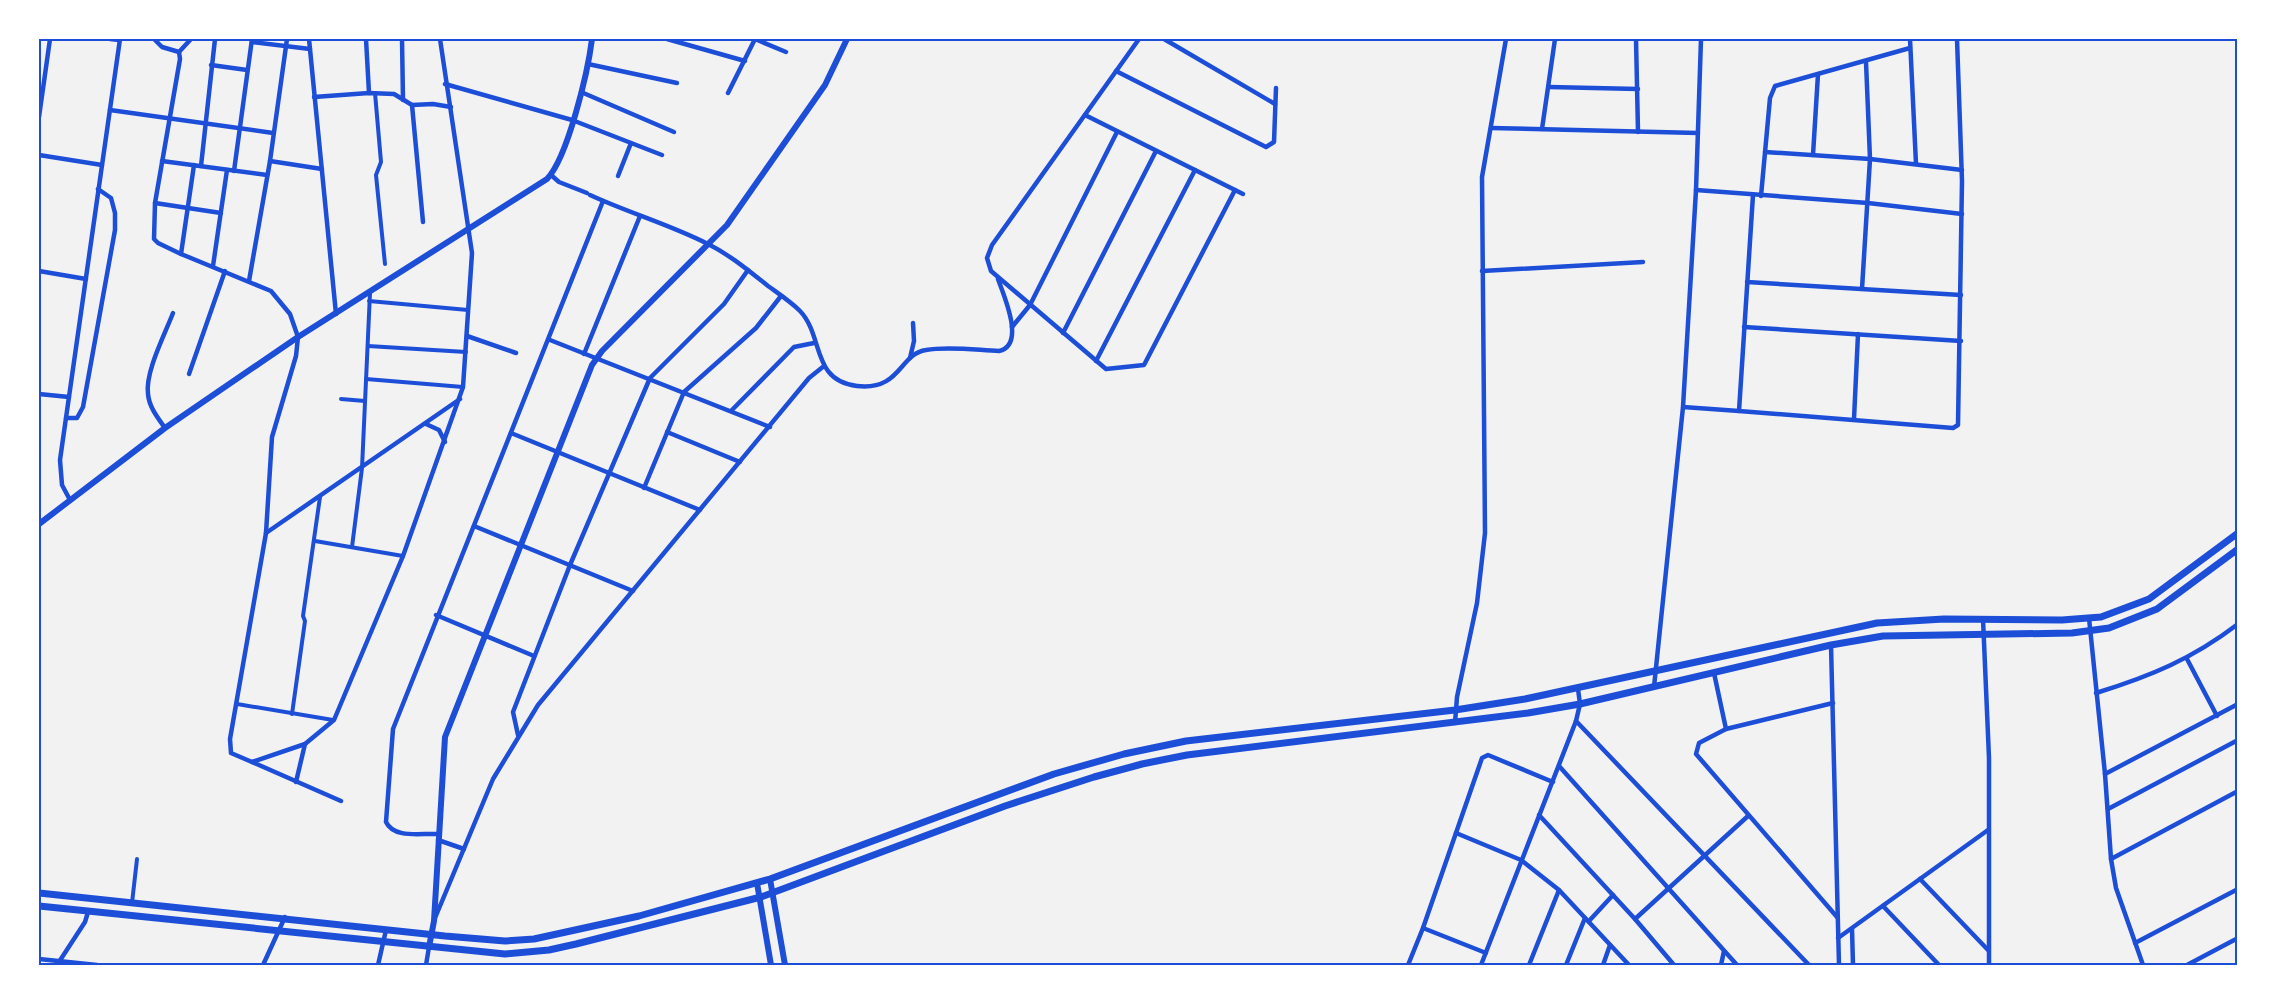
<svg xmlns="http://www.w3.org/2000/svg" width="2277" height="1004" viewBox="0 0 2277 1004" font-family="'Fira Sans Condensed',sans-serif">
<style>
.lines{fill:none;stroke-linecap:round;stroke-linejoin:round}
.pedestrian{stroke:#1d4ed8;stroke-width:4}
.minor{stroke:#1d4ed8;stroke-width:4.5}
.tertiary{stroke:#1d4ed8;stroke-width:6}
.secondary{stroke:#1d4ed8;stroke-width:7}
.neatline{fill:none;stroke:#1d4ed8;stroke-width:2}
</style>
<rect width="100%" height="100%" fill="#f2f2f2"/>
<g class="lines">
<g class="pedestrian">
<path d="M375,93l6,69 -5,13 9,89"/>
<path d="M369,301l99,9"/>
<path d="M368,346l98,6"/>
<path d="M366,379l97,8"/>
<path d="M341,399l24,2"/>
<path d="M315,541l88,15"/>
<path d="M352,547l10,-79 8,-175"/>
<path d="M237,704l96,16"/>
<path d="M292,714l13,-93 -2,-5 17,-119"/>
<path d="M132,903l5,-44"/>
</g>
<g class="minor">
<path d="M110,39l9,1"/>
<path d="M154,39l8,8 17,5 1,7 -25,144 -1,36 4,4 23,11 90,37 19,23 8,23 -2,19 -24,81 -6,96 -36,206 1,14 21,9 53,-18 29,-24 69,-164 60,-169 9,-134 -32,-214"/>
<path d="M309,39l27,275"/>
<path d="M366,39l3,54"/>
<path d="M402,39l1,61"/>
<path d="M667,39l78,22"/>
<path d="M1139,39l-147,206 -5,13 4,13 115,98 38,-4 91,-175"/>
<path d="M1164,39l111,65"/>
<path d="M1636,39l2,93"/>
<path d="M1910,39l6,125"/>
<path d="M252,42l58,7"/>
<path d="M179,52l12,-13"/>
<path d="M588,64l89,19"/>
<path d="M211,65l36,5"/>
<path d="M1116,71l150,76 8,-5 2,-54"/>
<path d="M445,84l127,36 90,35"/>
<path d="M1549,87l89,2"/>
<path d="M581,92l93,40"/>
<path d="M728,93l27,-54 31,13"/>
<path d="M314,97l55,-4 25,1 18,11 21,-1 18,3"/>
<path d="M412,105l11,117"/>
<path d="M110,110l163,23"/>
<path d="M1085,115l158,79"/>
<path d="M39,117l11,-78"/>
<path d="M1491,128l207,5"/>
<path d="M1542,129l13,-90"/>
<path d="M1765,152l105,7 92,11"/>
<path d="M39,155l63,10"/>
<path d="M1813,155l5,-81"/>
<path d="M162,161l105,14"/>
<path d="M270,161l52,8"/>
<path d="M201,166l14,-127"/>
<path d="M234,171l18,-132"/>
<path d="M551,175l8,7 28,11"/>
<path d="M618,176l13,-33"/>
<path d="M1696,190l172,13 94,11"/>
<path d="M590,195c39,18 81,30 118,49 22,11 41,27 60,42 11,8 23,16 32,25 24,25 11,70 57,75 44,5 42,-32 69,-36 22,-4 50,0 73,1 27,-6 5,-55 -1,-72"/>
<path d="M1753,195l-14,216 214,17 5,-3 4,-244 -5,-142"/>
<path d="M1761,196l9,-98 5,-12 135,-38"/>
<path d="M155,203l66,10"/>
<path d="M181,254l13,-89"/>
<path d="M213,266l14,-96"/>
<path d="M39,271l47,8"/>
<path d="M1482,271l161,-9"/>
<path d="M249,281l21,-120 17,-122"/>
<path d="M1747,282l214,13"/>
<path d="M1862,289l8,-130 -4,-97"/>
<path d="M1012,327l18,-22 87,-173"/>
<path d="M1744,327l217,14"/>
<path d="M1063,333l93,-182"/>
<path d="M467,336l49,17"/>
<path d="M550,340l220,87"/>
<path d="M584,354l56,-138"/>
<path d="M910,358l4,-17 -1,-18"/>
<path d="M1096,361l99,-191"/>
<path d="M189,374l36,-103"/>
<path d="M39,394l30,3"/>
<path d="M1683,407l56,4"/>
<path d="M731,411l63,-64 20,-4"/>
<path d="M66,418h11l6,-11 32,-177v-17l-4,-15 -13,-9"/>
<path d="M1854,419l4,-85"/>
<path d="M426,424l13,6 6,12"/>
<path d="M165,428c-7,-10 -16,-21 -17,-34 -3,-22 17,-60 25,-81"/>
<path d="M667,432l73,30"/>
<path d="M511,433l189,77"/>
<path d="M644,488l40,-96 72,-64 25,-32"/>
<path d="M70,500l-8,-15 -2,-25 60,-421"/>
<path d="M474,526l159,65"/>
<path d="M266,533l194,-134"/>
<path d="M436,615l98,41"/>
<path d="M2089,618l16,156 6,85 5,29 27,77"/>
<path d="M1983,619l6,139v207"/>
<path d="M1831,645l8,320"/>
<path d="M2187,659l30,57"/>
<path d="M1714,673l12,56"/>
<path d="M1654,687l29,-280 13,-217 5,-151"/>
<path d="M2096,693c55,-17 96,-34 142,-69"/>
<path d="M1833,703l-107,26 -27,14 -3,11 141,163"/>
<path d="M1576,721l233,244"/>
<path d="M1455,723l2,-26 20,-94 8,-70 -3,-356 24,-138"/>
<path d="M518,735l-5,-23 57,-147 80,-187 74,-74 24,-34"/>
<path d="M252,762l89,39"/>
<path d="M1559,766l178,199"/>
<path d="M2105,774l133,-70"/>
<path d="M296,782l9,-38"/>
<path d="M2108,809l130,-69"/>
<path d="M1539,815l96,104 39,46"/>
<path d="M1456,833l65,27 38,30 70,75"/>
<path d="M437,834c-16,-1 -43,5 -51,-12l7,-93 210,-528"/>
<path d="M438,840l26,9"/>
<path d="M2111,859l127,-68"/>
<path d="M1920,879l68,71"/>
<path d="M1883,906l56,59"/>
<path d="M435,918l58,-139 45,-74 271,-327 15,-12"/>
<path d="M1635,919l113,-103"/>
<path d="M1589,921l24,-26"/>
<path d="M1423,928l63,25"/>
<path d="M1852,929l1,36"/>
<path d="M1838,938l150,-108"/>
<path d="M2135,943l103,-54"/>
<path d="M39,959l58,6"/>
<path d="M57,965l28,-43 3,-10"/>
<path d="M263,965l22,-48"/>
<path d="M378,965l8,-35"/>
<path d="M426,965l3,-18"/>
<path d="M1408,965l15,-37 59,-170 6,-3 65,27"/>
<path d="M1481,965l95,-244 4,-17 -2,-15"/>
<path d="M1529,965l30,-75"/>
<path d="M1566,965l19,-47"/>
<path d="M1603,965l7,-20"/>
<path d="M1721,965l3,-14"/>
<path d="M2187,965l51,-27"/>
</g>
<g class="tertiary">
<path d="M39,524l126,-96 133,-91 249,-158c21,-22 41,-108 45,-140"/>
<path d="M770,879l15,86"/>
<path d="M757,883l14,82"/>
<path d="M429,947l5,-26 11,-184 147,-372 10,-14 125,-126 98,-140 22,-46"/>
</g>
<g class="secondary">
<path d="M39,893l406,43 60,5 29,-2 105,-23 131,-37 284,-105 70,-20 62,-13 269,-31 70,-11 352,-76 67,-4 118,1 39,-3 48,-18 89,-66"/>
<path d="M39,906l466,48 44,-4 27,-6 185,-47 244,-91 89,-29 48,-13 45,-9 341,-42 52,-9 251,-59 52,-9 189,-3 37,-5 48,-19 81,-60"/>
</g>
</g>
<rect width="2277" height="1004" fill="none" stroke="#ffffff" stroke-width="81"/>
<rect x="40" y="40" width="2196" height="924" class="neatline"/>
</svg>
